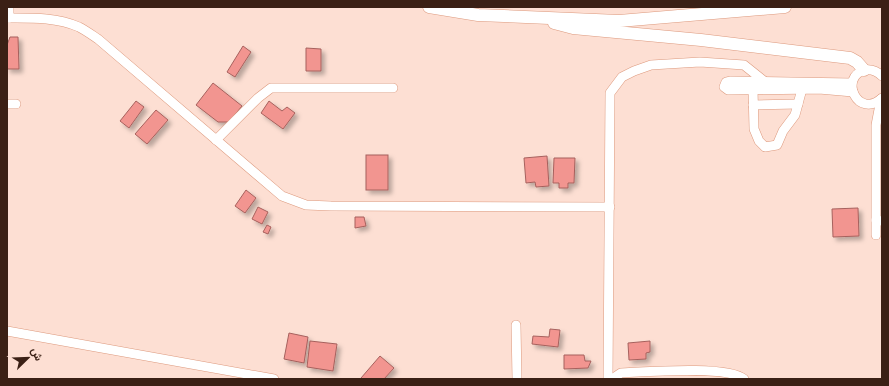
<svg xmlns="http://www.w3.org/2000/svg" width="889" height="386" viewBox="0 0 889 386" font-family="Commissioner,Vazirmatn,sans-serif">
<style>
.building{fill:#f29590;stroke:#a6615d;filter:url(#shadow)}
.lines{fill:none;stroke-linecap:round;stroke-linejoin:round}
.minor-casing{stroke:#dd997d;stroke-width:10}
.major-casing{stroke:#dd997d;stroke-width:13}
.minor{stroke:#fff;stroke-width:9}
.major{stroke:#fff;stroke-width:12}
</style>
<defs>
<filter id="shadow"><feDropShadow dx="3.5" dy="3.5" stdDeviation="2" flood-color="#0004"/></filter>
</defs>
<rect width="100%" height="100%" fill="#fddfd3"/>
<g class="building">
<path d="M10,37h8l1,32h-12v-24z"/>
<path d="M243,46l8,6 -16,25 -8,-5z"/>
<path d="M306,48l15,1v22h-15z"/>
<path d="M213,83l29,23 -13,16h-11l-22,-17z"/>
<path d="M136,101l8,6 -15,21 -9,-7z"/>
<path d="M269,101l13,10 5,-4 8,6 -12,16 -22,-16z"/>
<path d="M156,110l12,10 -21,24 -12,-10z"/>
<rect x="366" y="155" width="22" height="35"/>
<path d="M547,156l2,30 -13,1 -1,-5 -9,1 -2,-25z"/>
<path d="M554,158h21l-1,25h-6v5h-9v-5h-6z"/>
<path d="M246,190l10,8 -11,15 -10,-7z"/>
<path d="M258,207l10,5 -6,12 -10,-5z"/>
<path d="M858,208l1,28 -26,1 -1,-28z"/>
<path d="M355,217h9l2,9 -11,2z"/>
<path d="M267,225l4,2 -3,7 -5,-2z"/>
<path d="M550,329l10,1 -2,17 -26,-3 1,-8 16,1z"/>
<path d="M289,333l19,4 -4,26 -20,-4z"/>
<path d="M310,341l27,3 -4,27 -26,-4z"/>
<path d="M650,341v11l-4,1v6l-17,1 -1,-17z"/>
<path d="M564,355h20l1,6h6l-3,7 -24,1z"/>
<path d="M380,356l14,12 -10,11h-22l-1,-1z"/>
</g>
<g class="lines">
<defs>
<g id="minor">
<path d="M9,7v11"/>
<path d="M7,18c24,0 49,-1 72,9 6,3 13,8 19,12l184,157 24,9 25,1 279,1"/>
<path d="M882,76c-5,-5 -11,-7 -17,-6 -27,7 -7,50 17,28"/>
<path d="M852,83l-122,-2 -4,1 -2,5 4,3 91,-1 34,3"/>
<path d="M757,86l-4,3 1,40 5,12 6,6 12,-2 6,-14 12,-16 7,-26"/>
<path d="M881,99l-5,26v95l6,1"/>
<path d="M7,104h9"/>
<path d="M753,105l45,-1"/>
<path d="M216,140l42,-42 13,-10h122"/>
<path d="M876,220v15"/>
<path d="M516,325l1,54"/>
<path d="M7,331l267,48"/>
<path d="M608,379l2,-286 12,-16 12,-6 17,-6 49,-3 44,3 20,16"/>
<path d="M612,379l9,-6c24,-1 107,-8 123,6"/>
</g>
<g id="major">
<path d="M429,7l49,8 141,6 166,-14"/>
<path d="M554,23l19,5 128,12 149,18 7,4 7,8"/>
</g>
</defs>
<use href="#minor" class="minor-casing"/>
<use href="#major" class="major-casing"/>
<use href="#minor" class="minor"/>
<use href="#major" class="major"/>
</g>
<rect width="889" height="386" fill="none" stroke="#3b2015" stroke-width="16"/>
<g transform="translate(28 358) rotate(67)" stroke="#fddfd3" stroke-width="3" paint-order="stroke">
<path d="M0-3L7 15L0 10L-7 15Z" fill="#3b2015"/>
<text y="-6" font-size="11" font-weight="bold" text-anchor="middle" fill="#3b2015">ش</text>
</g>
</svg>
